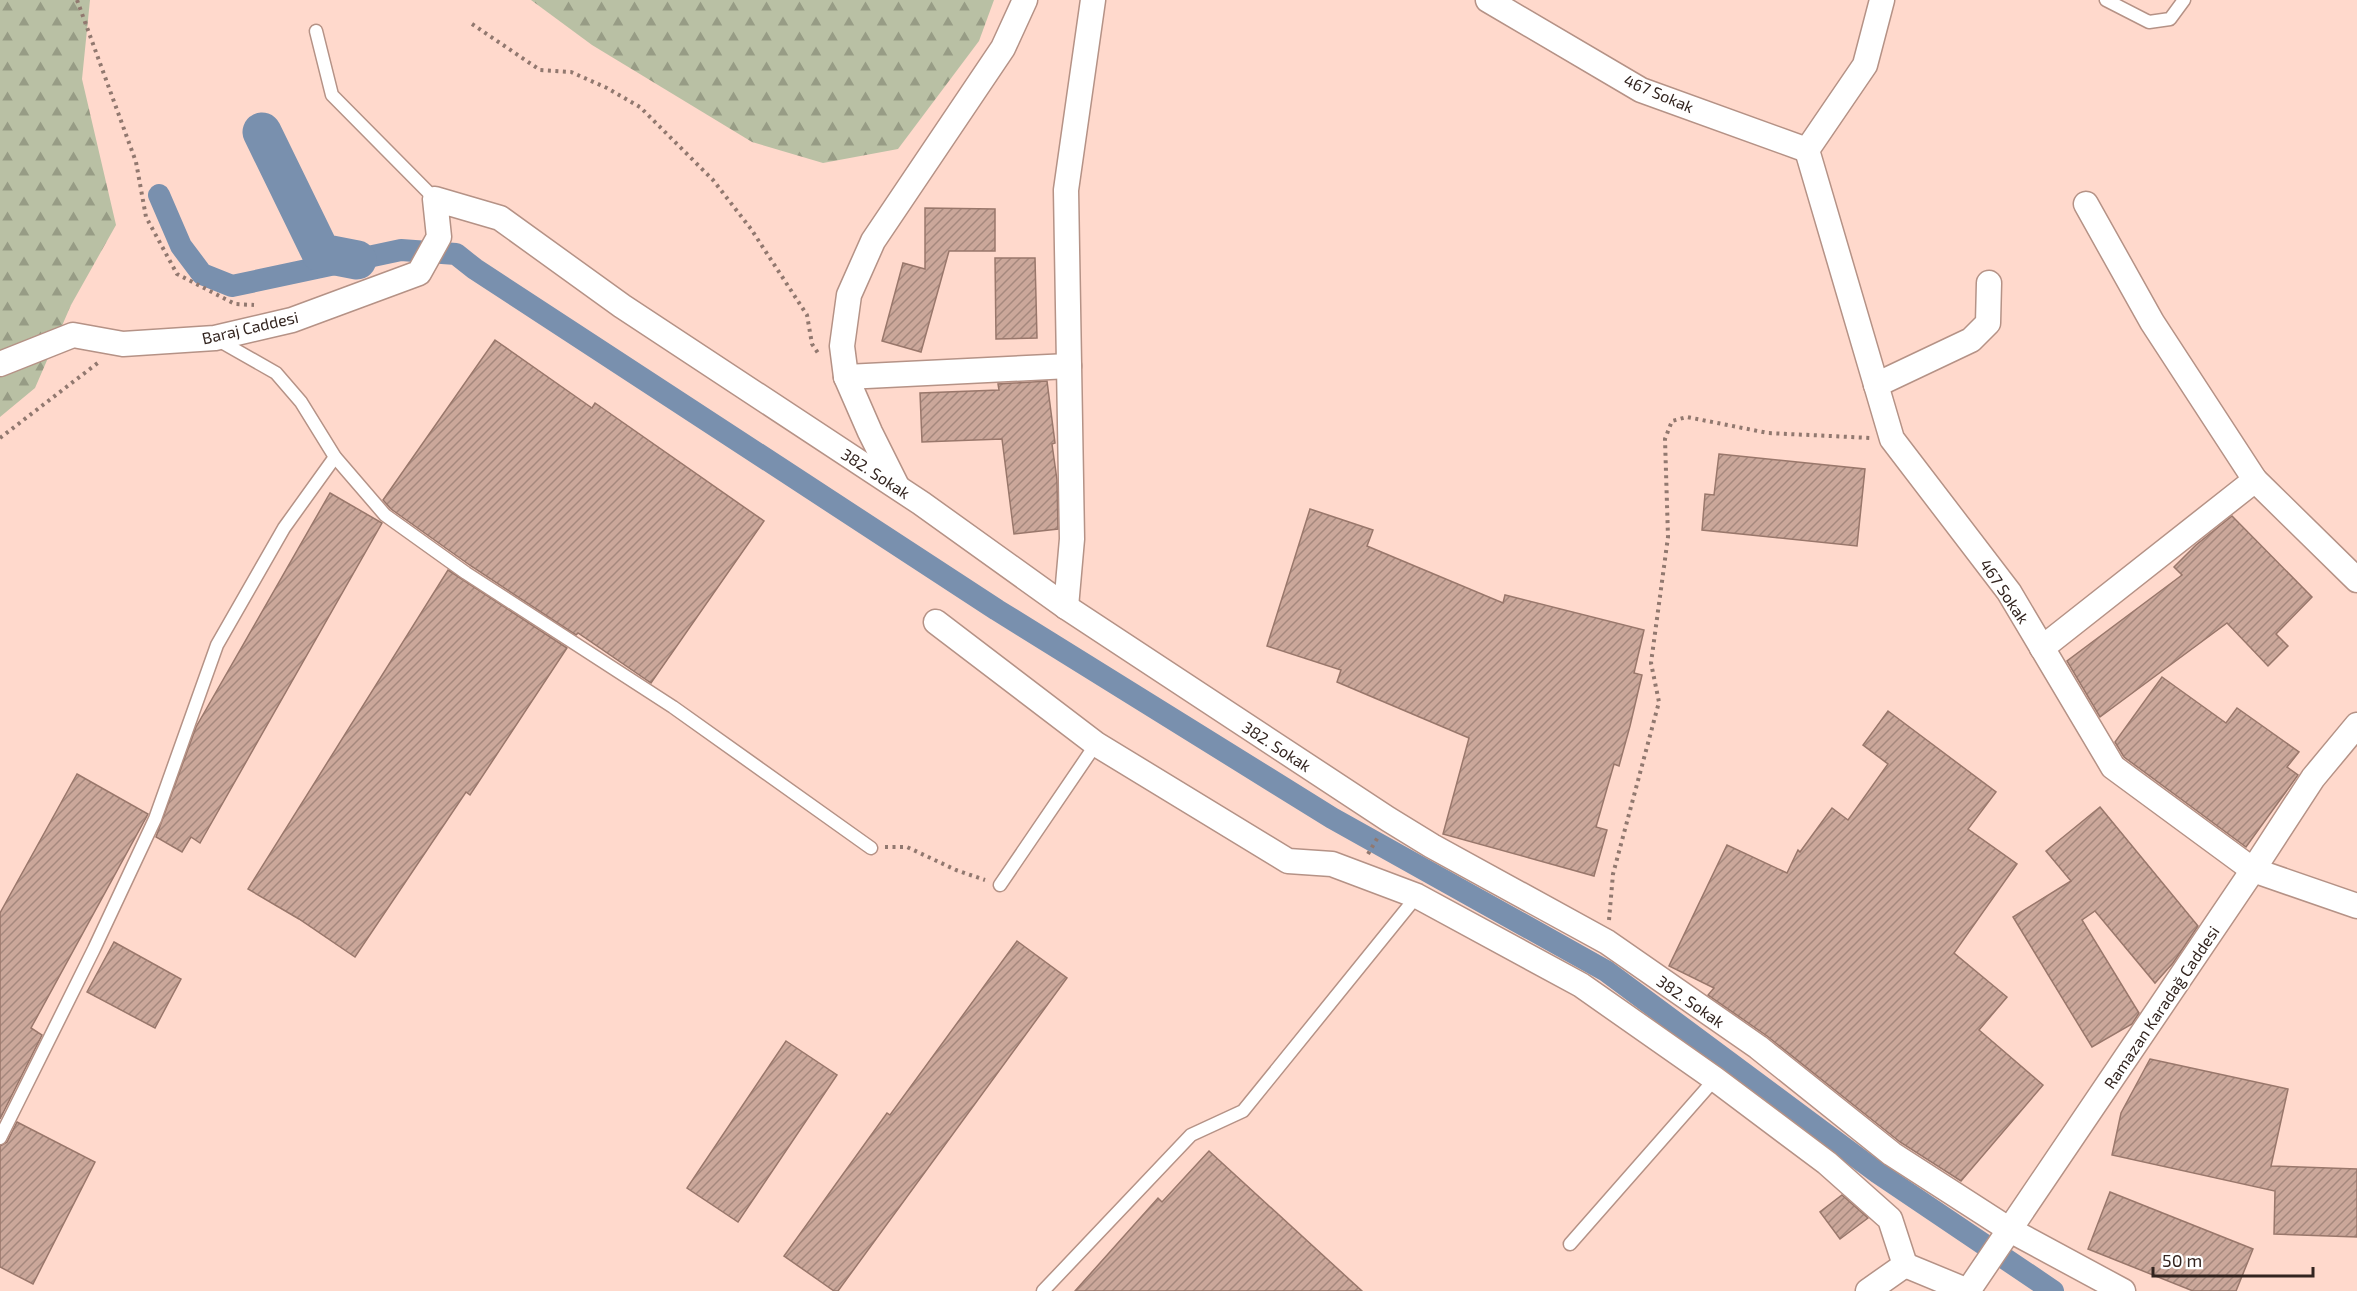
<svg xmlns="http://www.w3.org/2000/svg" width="2357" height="1291" viewBox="0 0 2357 1291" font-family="'Exo 2',sans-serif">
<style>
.forest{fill:url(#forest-firs)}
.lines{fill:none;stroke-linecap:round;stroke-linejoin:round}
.canal{stroke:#7990ae;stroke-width:22}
.river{stroke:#7990ae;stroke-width:39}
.building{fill:url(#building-hatch);stroke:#99776b;stroke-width:1.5}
.lane-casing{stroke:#b59286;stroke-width:15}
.street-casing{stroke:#b59286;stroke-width:27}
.path{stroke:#91786f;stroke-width:4;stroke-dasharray:3 4.5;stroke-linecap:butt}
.lane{stroke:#fff;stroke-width:12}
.street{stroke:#fff;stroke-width:24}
.labels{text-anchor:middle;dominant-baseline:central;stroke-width:4.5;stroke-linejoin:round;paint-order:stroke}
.street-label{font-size:16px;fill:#32241f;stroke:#fff}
</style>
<defs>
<pattern id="forest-firs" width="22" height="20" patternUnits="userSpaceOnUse" patternTransform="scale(1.5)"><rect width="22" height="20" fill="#b9c0a4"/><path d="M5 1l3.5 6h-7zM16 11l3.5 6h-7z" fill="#979c85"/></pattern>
<pattern id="building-hatch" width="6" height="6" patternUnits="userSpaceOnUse" patternTransform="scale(1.5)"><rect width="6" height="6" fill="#cba79a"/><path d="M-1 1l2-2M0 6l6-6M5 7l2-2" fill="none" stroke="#a5887d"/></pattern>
</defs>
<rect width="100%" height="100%" fill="#ffd9cc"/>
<g class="forest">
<path d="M0,0h90l-8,79 34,146 -45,80 -36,83 -35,29z"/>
<path d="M531,0h463l-15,41 -81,108 -75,14 -71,-21 -160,-97z"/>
</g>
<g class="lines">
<path class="canal" d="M159,195l22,51 21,28 30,12 169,-36 55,4 19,15 522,341 335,208 274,153 272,202 175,118"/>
<path class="river" d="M262,132l59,121 36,7"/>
</g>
<g class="building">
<path d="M925,208l70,1v42h-46l-28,101 -39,-11 21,-78 22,6z"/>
<path d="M995,258h40l2,80 -41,1z"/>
<path d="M495,340l97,68 3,-5 169,118 -113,162 -73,-50 -2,2 -105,-69 -80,-57 -8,-9z"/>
<path d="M1047,381l8,62 -3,1 5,36 1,49 -44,5 -12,-95 -80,3 -2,-49 79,-3 -1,-6z"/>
<path d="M1719,454l146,15 -8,77 -155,-16 3,-36 9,1z"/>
<path d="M330,493l52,30 -182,320 -9,-6 -9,15 -26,-15 40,-110z"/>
<path d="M1310,509l63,21 -6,16 136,57 2,-8 139,35 -10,43 8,2 -12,51 -11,40 -5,-2 -18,63 11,3 -13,46 -151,-42 26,-96 -132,-56 4,-12 -74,-24z"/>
<path d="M2232,516l80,81 -36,37 12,12 -20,20 -41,-43 -127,94 -33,-56 115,-86 -8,-8 22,-22z"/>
<path d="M448,570l119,78 -97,147 -4,-3 -111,165 -56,-38 -51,-30z"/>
<path d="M2162,677l64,46 11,-15 62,44 -12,15 11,8 -52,72 -122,-90 -9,-15z"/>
<path d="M1888,711l108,81 -28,37 49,35 -63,89 53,44 -28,33 64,55 -82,96 -61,-39 -133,-106 -59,-41 6,-7 -45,-22 58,-121 60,28 11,-23 2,2 32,-44 16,12 40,-56 -25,-19z"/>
<path d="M77,774l71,40 -117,214 11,7 -42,84v-206z"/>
<path d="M2100,807l98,119 -25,37 -18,20 -60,-72 -13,9 57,93 -7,11 -40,23 -79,-130 58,-36 -25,-30z"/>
<path d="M1017,941l50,37 -229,313h-4l-50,-35 103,-143 3,2z"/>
<path d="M114,942l67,37 -26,49 -68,-36z"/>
<path d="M786,1041l51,34 -99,147 -51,-34z"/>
<path d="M2150,1059l138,30 -17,77 86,3v68l-83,-3 1,-43 -163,-36 9,-42z"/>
<path d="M17,1122l78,40 -62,122 -33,-17v-121l7,-4z"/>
<path d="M1209,1151l153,140h-287l83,-93 4,4z"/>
<path d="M2110,1192l143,57 -17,42h-43l-105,-42z"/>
<path d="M1842,1195l26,23 -28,21 -20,-27z"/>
</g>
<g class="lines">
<defs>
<g id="lane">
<path d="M2106,0l43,22 21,-3 14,-19"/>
<path d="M316,31l16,64 103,104"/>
<path d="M218,340l58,33 25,29 34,55 50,58 81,58 207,134 198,141"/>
<path d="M1000,885l96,-141"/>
<path d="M0,1138l94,-189 61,-130 62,-174 67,-117 51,-71"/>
<path d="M1570,1244l145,-165"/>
<path d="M1043,1291l148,-156 52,-24 174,-215"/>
</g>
<g id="street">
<path d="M1488,0l153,90 166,60"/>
<path d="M1882,0l-17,65 -58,85 85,289 117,153 104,175 140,103 104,36"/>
<path d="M2086,204l66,118 103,158 102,100"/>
<path d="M0,364l73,-29 50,9 92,-6 77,-18 127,-47 20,-36 -4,-38 65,19 122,88 299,197 145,104 322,212 44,27 175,96 151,105 134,107 118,76 113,61"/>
<path d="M846,377l223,-11"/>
<path d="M1876,385l95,-45 17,-17 1,-40"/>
<path d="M897,486l-27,-54 -24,-55 -4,-31 7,-51 24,-54 130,-193 22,-48"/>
<path d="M1066,607l6,-68 -6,-349 27,-190"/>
<path d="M936,622l160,122 192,117 44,3 85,32 164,89 134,94 112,84 63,56 15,46"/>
<path d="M2042,648l213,-168"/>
<path d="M1905,1265l63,26 285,-421 60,-92 44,-53"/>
<path d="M1868,1291l37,-26"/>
</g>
</defs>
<use href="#lane" class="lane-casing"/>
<use href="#street" class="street-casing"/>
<g class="path">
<path d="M77,0l59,162 10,55 31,57 58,30 19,1"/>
<path d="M472,24l68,46 31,2 36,16 33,19 73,73 38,49 56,86 5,29 8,12"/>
<path d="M0,438l99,-76"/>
<path d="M885,847h22l49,23 29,10"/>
<path d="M1368,854l10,-17"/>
<path d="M1609,920l4,-46 46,-172 -8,-39 17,-126 -3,-98 7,-18 15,-4 81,16 103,5"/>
</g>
<use href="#lane" class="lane"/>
<use href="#street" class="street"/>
</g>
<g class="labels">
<g class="street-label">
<text transform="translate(1659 93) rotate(23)">467 Sokak</text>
<text transform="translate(250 327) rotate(-13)">Baraj Caddesi</text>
<text transform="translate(876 473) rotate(33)">382. Sokak</text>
<text transform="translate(2005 591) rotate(56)">467 Sokak</text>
<text transform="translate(1277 746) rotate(33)">382. Sokak</text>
<text transform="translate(1691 1001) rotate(35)">382. Sokak</text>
<text transform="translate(2161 1007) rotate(-56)">Ramazan Karadağ Caddesi</text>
</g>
</g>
<path d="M2153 1267v9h160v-9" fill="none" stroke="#32241f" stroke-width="3"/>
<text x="2162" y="1267" font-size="18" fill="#32241f" stroke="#ffffff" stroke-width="4.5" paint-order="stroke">50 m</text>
</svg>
